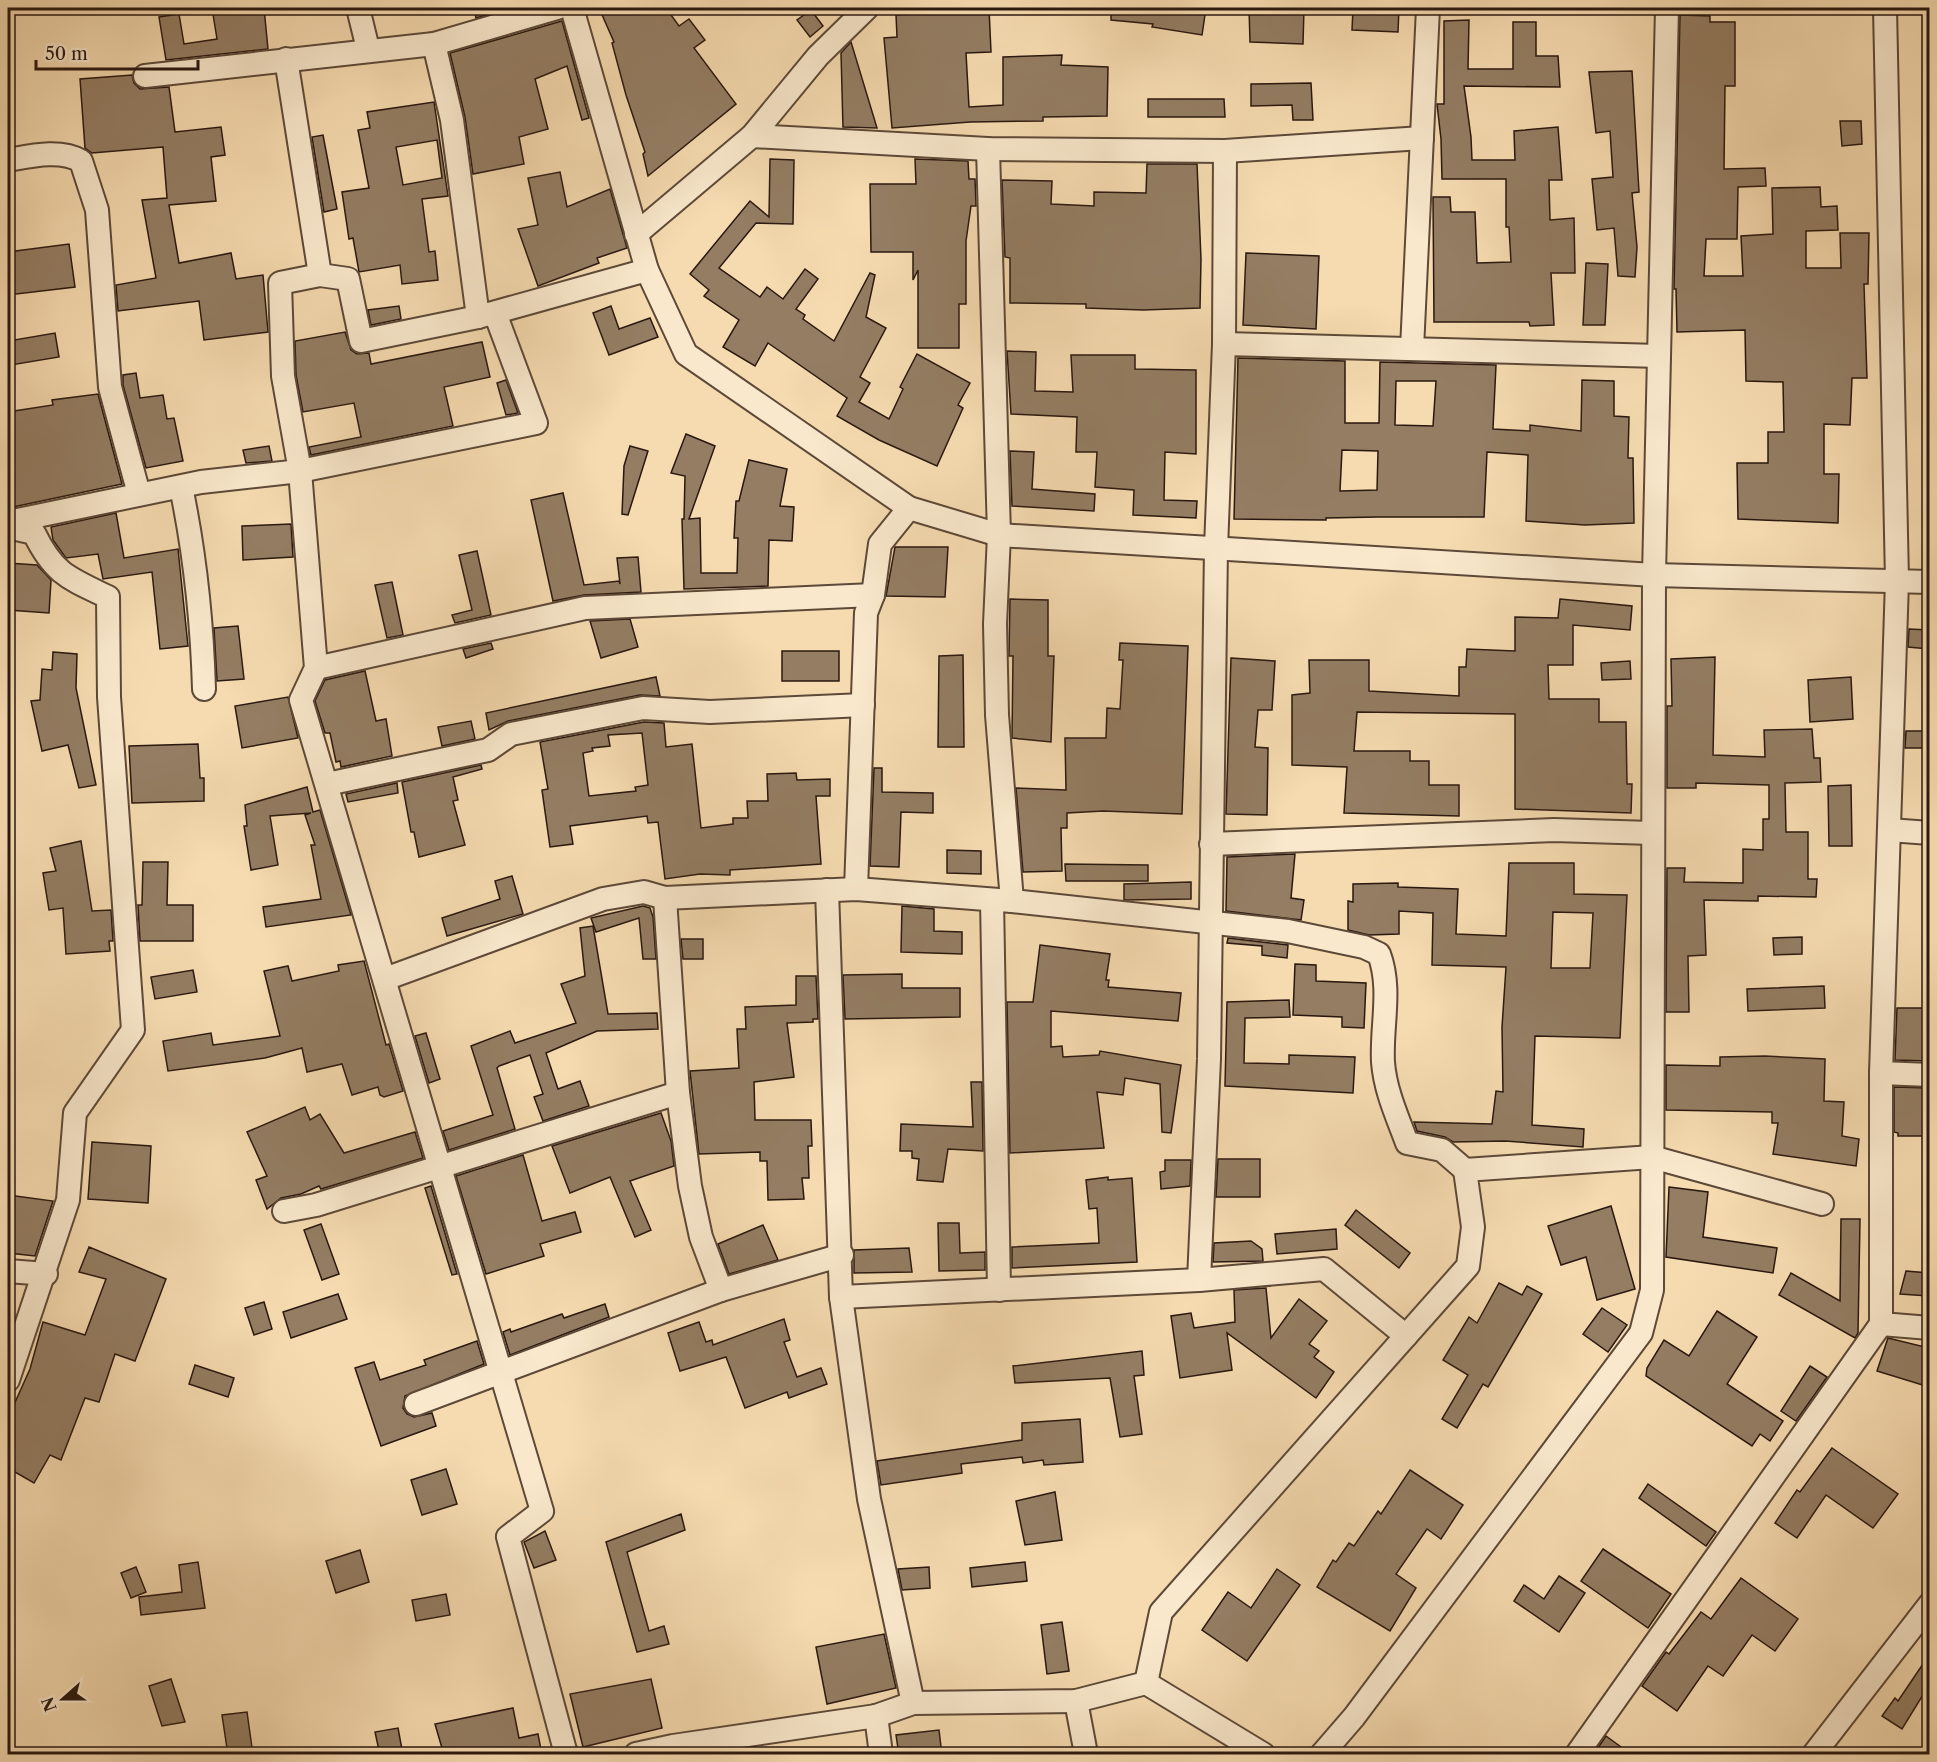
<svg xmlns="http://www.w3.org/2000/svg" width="1937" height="1762" viewBox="0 0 1937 1762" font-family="'Libre Caslon Text',serif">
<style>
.building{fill:#947d63;stroke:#2a1810;stroke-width:1.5;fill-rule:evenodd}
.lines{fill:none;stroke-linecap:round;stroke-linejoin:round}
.street-casing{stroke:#5d4938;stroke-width:26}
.street{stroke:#f9e8cc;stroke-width:22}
</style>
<rect width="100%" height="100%" fill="#f6dbb0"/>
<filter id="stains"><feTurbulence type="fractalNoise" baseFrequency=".00333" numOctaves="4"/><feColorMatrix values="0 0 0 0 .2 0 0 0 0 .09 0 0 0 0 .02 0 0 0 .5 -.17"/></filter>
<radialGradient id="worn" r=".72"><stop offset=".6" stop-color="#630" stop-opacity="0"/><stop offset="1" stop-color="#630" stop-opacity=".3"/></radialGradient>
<g class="building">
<path d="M212,8h52l4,41 -102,11 -7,-43 20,-3 5,30 33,-5z"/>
<path d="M474,8h37l-35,10z"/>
<path d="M599,8h67l13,18 10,-7 16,21 -11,8 42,56 -88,72 -5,-22 2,-2 -19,-57 -14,-52 2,-1z"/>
<path d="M921,8h68l2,44 -25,1 3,54 34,-2v-48l59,-2 -1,10 47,2 -1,49 -64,1v4l-73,1 -78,6 -8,-90 13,-1 -1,-22 33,-2z"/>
<path d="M1111,8h95l-4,27 -50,-8 1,-3 -42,-4z"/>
<path d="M1249,8h55l-1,36 -53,-2z"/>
<path d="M1353,8h46l-1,24 -46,-2z"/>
<path d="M811,10l12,16 -13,11 -13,-17z"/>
<path d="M1680,15l30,1v6h25v64h-10l-1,83 41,-1 1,18 -28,1 -1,52h-31l-2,37h39l-2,-40 32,-2 -1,-46 48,-1 1,20 16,-1 1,24 -32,1v37h35l-1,-35h29l-1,51h-4l3,94h-15l-2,47 -26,-1v50h15l-1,49 -100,-4 -1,-56h31v-31h16l-1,-50 -37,-1 -1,-51 -68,2 -1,-43h-2z"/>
<path d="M1469,20l-1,49h45v-47h23v34h22l2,31 -96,-1 7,51 1,23h43l-1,-29 44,-4 4,53h-13l1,40 24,-2 1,55h-24l3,52 -24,1 -1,-4h-95l-1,-125h17l1,15h24l2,51 34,-1 -2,-35h-3v-48h-64l-1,-40 -4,-35h7v-83z"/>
<path d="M562,21l27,97 -7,2 -15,-54 -32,13 13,50 -29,8 5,27 -51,10 -8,-57 -15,-64z"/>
<path d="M851,42l26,86 -34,-1 -2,-74z"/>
<path d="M1632,71l7,121 -7,1 5,54 -2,30 -17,-1 -4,-48 -17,2 -5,-51 21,-2 -3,-46 -14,2 -7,-61z"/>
<path d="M132,75l2,8 6,6 29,-2 6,45 46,-5 4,28 -14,2 5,44 -47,4 10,58 52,-10 5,26 27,-4 5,57 -64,8 -5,-39 -81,10 -2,-26 40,-7 -14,-78 25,-2 -4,-51 -71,6 -7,-5 -5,-69z"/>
<path d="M1311,83l2,37h-20l-1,-15 -41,1v-22z"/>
<path d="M1148,99h76l1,18h-77z"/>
<path d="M434,102l14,94 -26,3 7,53 6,-1 3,29 -36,4 -2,-19 -41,7 -6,-34 -4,1 -7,-47 27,-4 -11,-58 12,-2 -3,-16zM437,140l5,38 -39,7 -7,-38z"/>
<path d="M1840,121h21l1,23 -20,2z"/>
<path d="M323,135l14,74 -13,3 -12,-75z"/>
<path d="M770,159l24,1 -1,64 -37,-1 -37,45 41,29 7,-10 16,12 22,-30 13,10 -22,30 9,6 -2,4 31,22 36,-68 5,2 -9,42 20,11 -26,49 10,6 -11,19 30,17 14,-30 -3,-2 17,-33 53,29 -12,22 5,3 -26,58 -58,-26 -42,-24 10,-18 -79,-55 -13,23 -32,-19 16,-27 -35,-24 5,-6 -19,-16 60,-73 19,16z"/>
<path d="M915,159l53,2 1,18h6l1,27h-5l-5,35v63h-7v44h-41v-78l-5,10v-28h-42l-1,-68h46z"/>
<path d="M1147,164h50l4,95 -1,49 -57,2 -57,-2v-4l-76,-1v-45l-5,-1 -3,-77 50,1 -1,23 43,2v-14l52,1z"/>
<path d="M560,172l7,35 43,-18 17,59 -30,10 2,5 -61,23 -20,-57 20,-4 -10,-47z"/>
<path d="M69,244l6,43 -67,8v-43z"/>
<path d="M1246,253l73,3 -3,73 -73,-4z"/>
<path d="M1586,263l22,1 -3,61h-22z"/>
<path d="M399,306l2,13 -30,6 -3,-15z"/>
<path d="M611,306l8,23 31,-11 8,19 -49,18 -16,-42z"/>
<path d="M345,332l6,18 6,4 12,-1 2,11 111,-22 8,35 -46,10 9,39 -142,29 -2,-8 52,-10 -7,-34 -51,9 -7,-37 -1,-34z"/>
<path d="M55,333l4,24 -48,8 -3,-24z"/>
<path d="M1007,351l29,1 -1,39 38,1 -2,-37h64v14l61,1v84l-31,-2 -1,48 33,1 -1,17 -63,-3 1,-25 -39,-3 2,-35h-21l1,-35 -66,-3z"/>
<path d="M1238,358l107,3v62h34l1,-61 116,3 -3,64 37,2v-6l51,6 1,-51 32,1v35l15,1 -1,41h5l1,65 -49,2 -59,-4 2,-66 -41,-3 -3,65h-107l-51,1v2l-92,-1zM1396,381h40l-3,45 -38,-1zM1342,450l36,1 -1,39 -37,1z"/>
<path d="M136,373l4,25 23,-3 4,24 7,-1 9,43 -37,7 -23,-83v-10z"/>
<path d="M506,380l12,33 -12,2 -9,-32z"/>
<path d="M98,394l24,90 -114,24v-96l45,-7 -1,-5z"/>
<path d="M686,434l29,12 -26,73 11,-1 1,55h36l1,-35h-4l2,-37h3l10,-41 38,9 -7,37 14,1 -2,34 -23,-1 -1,46 -84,3 -2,-70h2l1,-43 -14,-3z"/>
<path d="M269,446l3,15 -26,2 -3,-13z"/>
<path d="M630,446l18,5 -20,64 -6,-1 2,-48z"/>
<path d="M1010,451l24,1 -2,37 63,5 -1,17 -82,-5z"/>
<path d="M563,493l21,92 35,-4 1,3 -3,-26 21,-1 3,35 -57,3 -31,6 -22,-101z"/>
<path d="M116,513l8,45 54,-9 10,97 -28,3 -8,-77 -49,7 -5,-25 -32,4 -13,-18 -2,-13z"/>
<path d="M291,524l2,33 -50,3 -1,-34z"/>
<path d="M895,547h53l-3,50 -59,-1z"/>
<path d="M477,551l14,64 -36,8 -3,-8 20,-5 -13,-55z"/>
<path d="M8,563l29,2 14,15 -2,33 -41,-3z"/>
<path d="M392,582l11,53 -16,3 -12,-53z"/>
<path d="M1010,599l38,1v56h6l-3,86 -39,-4 1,-82h-4z"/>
<path d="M1560,599l72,7 -2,24 -57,-5v40h-25l1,34h50v23h27l1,62h5l-1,29 -116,-4v-95l-158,-2 -3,39h56v10h19v24h30v31l-115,-3 3,-46 -55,-2v-70l18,-2 -1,-33h60v31l90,5v-29h7l1,-18 48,2v-34l43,1z"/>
<path d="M630,619l8,28 -37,11 -11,-37z"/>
<path d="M238,626l6,53 -27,2 -3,-53z"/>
<path d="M1909,629l20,1v19l-21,-2z"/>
<path d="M491,643l2,6 -27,9 -3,-9z"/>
<path d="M1120,643l68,3 -6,168 -79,-3 -36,2v15h-6l1,43 -39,1 -7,-84 50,2 -1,-52h41l1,-30 13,1 3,-49h-4z"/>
<rect x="782" y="651" width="57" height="30"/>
<path d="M53,652l24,2 -1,34 20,97 -17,3 -11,-43 -26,6 -11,-50 9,-1 2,-31 10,1z"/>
<path d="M963,655l1,92h-26l1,-91z"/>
<path d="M1715,657l-2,98 52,2 -1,-27 48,-1 2,29h6l1,24 -36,1 1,49h22v47h9l-1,18 -58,-1v5l-54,-1 2,55 -18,1 1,56h-23l1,-144h18l-1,14 59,1v-34l20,1v-31h6v-34l-73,-2v5h-29v-82h5l-1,-47z"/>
<path d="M1231,658l44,3 -3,49h-14l-3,37 13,1 -1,67 -41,-1z"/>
<path d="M1630,661l1,18 -29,1 -1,-17z"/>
<path d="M365,671l11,50 10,-2 6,37 -51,11 -1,-6 -4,1 -6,-29h-5l-10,-32 10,-21z"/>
<path d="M656,677l4,19 -20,-1 -132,26 -19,9 -3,-17z"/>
<path d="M1851,677l2,42 -43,3 -2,-42z"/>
<path d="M288,697l10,41 -56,10 -7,-42z"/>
<path d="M471,721l4,18 -33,7 -4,-19z"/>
<path d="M644,722l20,1 2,24 26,-3 9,84 32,-4v-6h15l-1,-17h21l-1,-27 29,-1 1,7 33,-1v17h-14l5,68 -91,6v5l-30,-1 -35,5 -7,-57 -10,1 -1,-7 -77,10 3,18 -23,3 -8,-57 6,-1 -8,-47zM642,733l6,52 -13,2 1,4 -47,5 -6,-43 10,-2 -1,-3 18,-2 -2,-11z"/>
<path d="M1906,731h23v17h-24z"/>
<path d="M198,744l2,34h4v23l-72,2 -3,-57z"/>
<path d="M481,765l1,4 -29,8 5,23 -5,1 12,44 -46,12 -5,-25h-3l-9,-50z"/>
<path d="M874,768h8v24l51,1v20l-32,-1 -2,55 -29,-1z"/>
<path d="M397,783l1,10 -50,9 -2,-8z"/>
<path d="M1851,785l1,61h-23l-1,-60z"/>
<path d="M307,787l6,25 7,-2 31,105 -85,12 -3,-20 58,-8 -10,-54h4l-10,-30 6,-2 -41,3 8,49 -27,5 -7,-44h3l-2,-21z"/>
<path d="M81,841l11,70 19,-1 2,31h-4l1,10 -44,3 -3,-46 -14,2 -6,-37 13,-2 -6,-23z"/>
<path d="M947,850l34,1v23l-34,-1z"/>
<path d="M1295,854l-4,44 13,2 -3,20 -75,-9 1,-54z"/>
<path d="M143,862h25l-1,43h26v36h-53l-2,-36h4z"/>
<path d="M1509,863h65v31l53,1 -7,143 -85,-2 -3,89 52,4 -1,18 -78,-6 -52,1 -8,-5 -28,-6 -3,-9 78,2 4,-33 7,1 -1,-65 4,-60 -74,-2 1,-52 -34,-2v23l-30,1 -21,-5v-29l5,1v-18l45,-1v4l60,2 -2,45 50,2zM1553,912l40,1 -3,55h-39z"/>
<path d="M1065,864l83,1v16h-82z"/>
<path d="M512,876l11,38 -76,22 -5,-18 58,-19 -5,-18z"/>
<path d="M1191,882v17l-67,1v-16z"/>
<path d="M643,906l7,2 3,9 3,42h-13l-4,-41 -43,14 -5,-14z"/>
<path d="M902,906l32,3v22l28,1v22l-61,-2z"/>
<path d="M593,926l15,88 49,-1 1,16 -61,2 -51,22 12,36 22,-8 9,25 -46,15 -9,-24 9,-3 -13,-39 -31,11 -2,2 18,61 -66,21 -6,-19 50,-16 -22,-69 39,-15 5,12 61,-20 -15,-39 24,-8 -5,-48z"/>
<path d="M1802,937v17l-28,1 -1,-17z"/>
<path d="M1228,938l60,7 -1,13 -25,-3v-9l-35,-3z"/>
<path d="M681,939h22v20h-20z"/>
<path d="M1040,945l70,9 -4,26h3l-1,7 73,6 -3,28 -127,-10v36l11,-1 1,11 36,-2 1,-4 81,14 -10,68 -9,-1 -2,-48 -35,-6 -2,17 -26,-3 7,56 -94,5 -3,-151h26z"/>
<path d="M364,961l22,84 3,-1 14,47 -19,6 -4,-2 -2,-8 -26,8 -10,-31 -35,8 -5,-24 -37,10 -97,13 -5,-30 48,-8 2,12 67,-9 -16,-65 24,-5 4,15 47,-10 -1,-6z"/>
<path d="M1295,964l21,1v16l50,2 -2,45 -22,-1v-10l-49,-2z"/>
<path d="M193,970l4,22 -42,7 -4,-22z"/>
<path d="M902,974v14h58v29l-115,2 -2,-44z"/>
<path d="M796,976h20l2,43h-5v3l-26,1 7,54 -40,5 1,38h56l1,26h-4l1,32h-7l2,21 -36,1 -1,-39h-7v-9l-61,2 -9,-83 49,-3 -2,-39h9l-1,-22 51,-2z"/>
<path d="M1824,986l1,22 -77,3 -1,-22z"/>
<path d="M1289,1000l1,17 -45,1 -1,45 45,1v-9l66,2 -2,36 -128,-7 2,-84z"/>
<path d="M1897,1008h32v53l-34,-1z"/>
<path d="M426,1033l14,46 -11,4 -14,-47z"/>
<path d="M1765,1056l60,3 -1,42 20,1 -2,34 17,3 -3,27 -83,-12 5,-31h-6v-11l-106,-2v-45l54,1v-9z"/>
<path d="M971,1082h11l1,69 -35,-2 -5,33 -26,-2 2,-21 -7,-1v-7h-12l1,-27 72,3z"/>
<path d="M1894,1087l35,1v10h-3v38h-28v-3l-4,-1z"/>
<path d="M305,1107l5,13 10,-6 24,39 71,-21 8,26 -102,31 -2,-3 -18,8 -20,4 -14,11 -11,-29 11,-4 -20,-44z"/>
<path d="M661,1113l10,28 3,25 -44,15 21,49 -16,7 -25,-60 -40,16 -18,-47z"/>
<path d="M92,1142l59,4 -3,57 -60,-4z"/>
<path d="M523,1155l19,66 33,-9 6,20 -41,12 4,12 -58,18 -30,-98z"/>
<path d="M1218,1159h42v38h-44z"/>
<path d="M1165,1160h26l-1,26 -29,3 -1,-17 5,-1z"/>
<path d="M1108,1177v3l24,-2 5,84 -125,6v-21l87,-4 -2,-35 -8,1 -3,-29z"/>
<path d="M431,1186l26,88 -5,1 -27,-87z"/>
<path d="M1669,1187l39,5 -5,45 74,11 -4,25 -107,-16z"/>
<path d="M8,1195l45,6 -18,55 -27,-3z"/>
<path d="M1611,1206l24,83 -38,11 -11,-43 -25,8 -13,-39z"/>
<path d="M1356,1210l54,43 -11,15 -54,-43z"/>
<path d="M1841,1219h19l-2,114 -3,5 -76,-43 12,-22 49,28z"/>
<path d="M938,1223h21l1,30 25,-1v18l-46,1z"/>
<path d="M321,1224l18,50 -17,6 -18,-50z"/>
<path d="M763,1225l15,35 -49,14 -11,-30z"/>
<path d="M1336,1229l1,20 -60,5 -2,-20z"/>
<path d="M1251,1241l11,8 1,12 -50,1 1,-19z"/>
<path d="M89,1247l77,32 -31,82 -20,-7 -16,48 -14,-4 -24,62 -11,-5 -16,28 -26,-15v-50l22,-49 13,-47 42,13 21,-56 -27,-7z"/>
<path d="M909,1248l3,24 -58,1v-23z"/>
<path d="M1906,1271l23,2v23l-29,-2z"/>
<path d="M1499,1283l23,12 5,-9 15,8 -54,93 -5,-3 -26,44 -15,-9 26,-44 -25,-15 26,-43 8,6z"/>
<path d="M1266,1288l5,50 28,-39 28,22 -18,23 10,7 -5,6 20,15 -18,26 -89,-65 5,37 -52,8 -9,-62 20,-3 3,15 41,-6 -1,-32z"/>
<path d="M338,1294l9,25 -56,19 -8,-26z"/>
<path d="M264,1302l8,27 -18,6 -9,-27z"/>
<path d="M605,1304l4,13 -99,38 -7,-23 7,-3 1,3 51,-18 2,4z"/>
<path d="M1602,1308l25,17 -19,27 -25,-18z"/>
<path d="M1717,1311l40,26 -30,47 56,37 -13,20 -10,-7 -8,12 -106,-70 1,-8 17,-28 25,16z"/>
<path d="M784,1319l6,21 -6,2 13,35 24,-9 6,16 -38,14 -2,-6 -42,16 -19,-51 -46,14 -12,-38 31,-11 7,20 6,-2 1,5z"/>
<path d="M1888,1338l41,10v39l-52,-16z"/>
<path d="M477,1341l7,23 -79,32 -2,12 4,6 7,3 18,-4 4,13 -55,20 -26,-78 19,-6 6,18 46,-15 -2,-5z"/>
<path d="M1142,1351l2,24 -10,1 8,58 -22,3 -10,-59 -95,5 -2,-17z"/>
<path d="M195,1365l39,13 -6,19 -39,-13z"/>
<path d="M1810,1366l17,11 -31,44 -15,-10z"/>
<path d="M1080,1419l3,43 -39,3 -1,-5 -20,3 -1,-6 -61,7 1,9 -81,12 -4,-24 145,-21v-17z"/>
<path d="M1832,1448l66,46 -25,34 -47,-33 -29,43 -22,-15 22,-33 3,2z"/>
<path d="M446,1469l11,35 -35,11 -11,-35z"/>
<path d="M1410,1470l53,35 -22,34 -14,-10 -31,45 20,14 -26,43 -73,-44 16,-27 3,2 13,-19 5,3 24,-35 3,3z"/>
<path d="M1648,1484l68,48 -10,14 -67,-48z"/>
<path d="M1055,1492l7,48 -37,5 -9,-44z"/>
<path d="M681,1514l4,16 -58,22 22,79 15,-5 5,18 -32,8 -31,-110z"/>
<path d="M545,1531l11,29 -22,8 -10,-26z"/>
<path d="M1603,1549l68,45 -23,34 -67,-47z"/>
<path d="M360,1550l9,32 -33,11 -10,-32z"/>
<path d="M198,1562l7,46 -64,7 -2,-18 43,-5 -3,-27z"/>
<path d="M1025,1562l2,19 -55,6 -2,-19z"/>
<path d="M136,1567l10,25 -15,6 -10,-25z"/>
<path d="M929,1567l1,21 -28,2 -4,-21z"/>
<path d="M1277,1569l23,16 -53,76 -45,-31 26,-38 23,16z"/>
<path d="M1559,1576l26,17 -26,39 -45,-31 10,-16 20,14z"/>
<path d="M1741,1578l57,41 -23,32 -23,-16 -29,41 -15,-10 -31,45 -35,-25 24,-34 3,2 32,-42 10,7z"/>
<path d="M446,1594l4,21 -34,6 -4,-21z"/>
<path d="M1062,1622l7,49 -22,3 -6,-49z"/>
<path d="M884,1634l12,54 -69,16 -11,-57z"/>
<path d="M1929,1655v30l-27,44 -20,-13 13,-18 3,3z"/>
<path d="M171,1679l14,43 -23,4 -13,-40z"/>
<path d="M651,1679l11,49 -79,19 -13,-53z"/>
<path d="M513,1708l6,30 19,-4 4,21h-98l-9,-31z"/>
<path d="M247,1712l6,43h-25l-6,-40z"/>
<path d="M398,1728l5,27h-23l-5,-23z"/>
<path d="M939,1730l3,25h-43l-3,-20z"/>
<path d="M1606,1736l26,19h-39z"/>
</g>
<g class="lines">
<defs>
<g id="street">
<path d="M358,8l10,41"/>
<path d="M572,8l75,262 39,84 223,154 90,27 655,40 276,7"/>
<path d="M1885,8l12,573 -16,492v251l49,4"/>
<path d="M434,44l18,76 26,197"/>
<path d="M286,59l34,216"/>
<path d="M145,76l289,-32 123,-36"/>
<path d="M752,136l236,13 237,2 197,-13"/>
<path d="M988,149l11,386 -4,89 2,91 15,186"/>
<path d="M8,160c23,-4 52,-11 73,1l16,49 13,177 29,107"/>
<path d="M636,234l116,-98 66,-80 49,-48"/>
<path d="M1224,344l435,12"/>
<path d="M1412,349l16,-341"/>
<path d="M181,487c14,67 21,134 23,202"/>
<path d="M8,522l193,-40 99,-11 236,-48 -41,-110"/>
<path d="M8,527l26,6c20,41 34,45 74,64l1,100 24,333 -58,83 -7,87 -60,180"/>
<path d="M316,668l269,-60 288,-13"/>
<path d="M327,784l161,-34 23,-16 132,-26 67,4 153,-7"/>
<path d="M1889,830l41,3"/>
<path d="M1211,844l343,-14 98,3"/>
<path d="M856,889l10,-276 7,-18 7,-51 29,-36"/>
<path d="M827,890l14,407 28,202 44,204"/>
<path d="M665,898l13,195 12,93 11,51 20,53"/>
<path d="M992,900l7,390"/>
<path d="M385,979l218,-80 41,-7 21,6 191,-9 156,12 276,30 76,16 15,7c13,35 2,72 4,108 2,28 14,54 24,81l35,7 23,20"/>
<path d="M1881,1073l49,2"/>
<path d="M284,1211l32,-6 362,-112"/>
<path d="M8,1271l38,3"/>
<path d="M1199,1280l10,-221 7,-511 8,-204 1,-193"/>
<path d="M841,1297l358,-17 125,-11 82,67"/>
<path d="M416,1404l305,-114 121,-35"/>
<path d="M1146,1683l15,-71 307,-346 5,-39 -8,-57 187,-13 170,47"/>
<path d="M1076,1701l10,53"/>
<path d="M876,1716l5,38"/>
<path d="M566,1754l-58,-217 34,-26 -241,-811 15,-32 -16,-197 -17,-95 -3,-93 40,-8 28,4 13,62 117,-24 169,-47"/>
<path d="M636,1754l37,-8 203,-30 37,-13 163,-2 70,-18 117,71"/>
<path d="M1322,1754l32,-37 287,-384 11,-43 2,-715 13,-567"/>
<path d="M1577,1754l304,-430"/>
<path d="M1814,1754l116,-150"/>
</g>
</defs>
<use href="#street" class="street-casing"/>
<use href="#street" class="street"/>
</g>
<rect width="1937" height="1762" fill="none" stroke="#f6dbb0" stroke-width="30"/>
<rect x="9" y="9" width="1919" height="1744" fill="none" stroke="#2a1810" stroke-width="3"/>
<rect x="15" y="15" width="1907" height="1732" fill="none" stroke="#2a1810" stroke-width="1.5"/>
<g transform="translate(63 1699) rotate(249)" stroke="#f9e8cc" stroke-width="4.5" paint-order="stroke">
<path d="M0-4.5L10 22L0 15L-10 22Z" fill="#2a1810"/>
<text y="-9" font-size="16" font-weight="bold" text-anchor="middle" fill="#2a1810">N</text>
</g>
<path d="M36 60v9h162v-9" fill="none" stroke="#2a1810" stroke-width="3"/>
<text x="45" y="60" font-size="18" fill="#2a1810" stroke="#f9e8cc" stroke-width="4.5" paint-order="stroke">50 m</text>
<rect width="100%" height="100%" filter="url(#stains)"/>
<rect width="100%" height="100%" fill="url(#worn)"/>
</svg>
